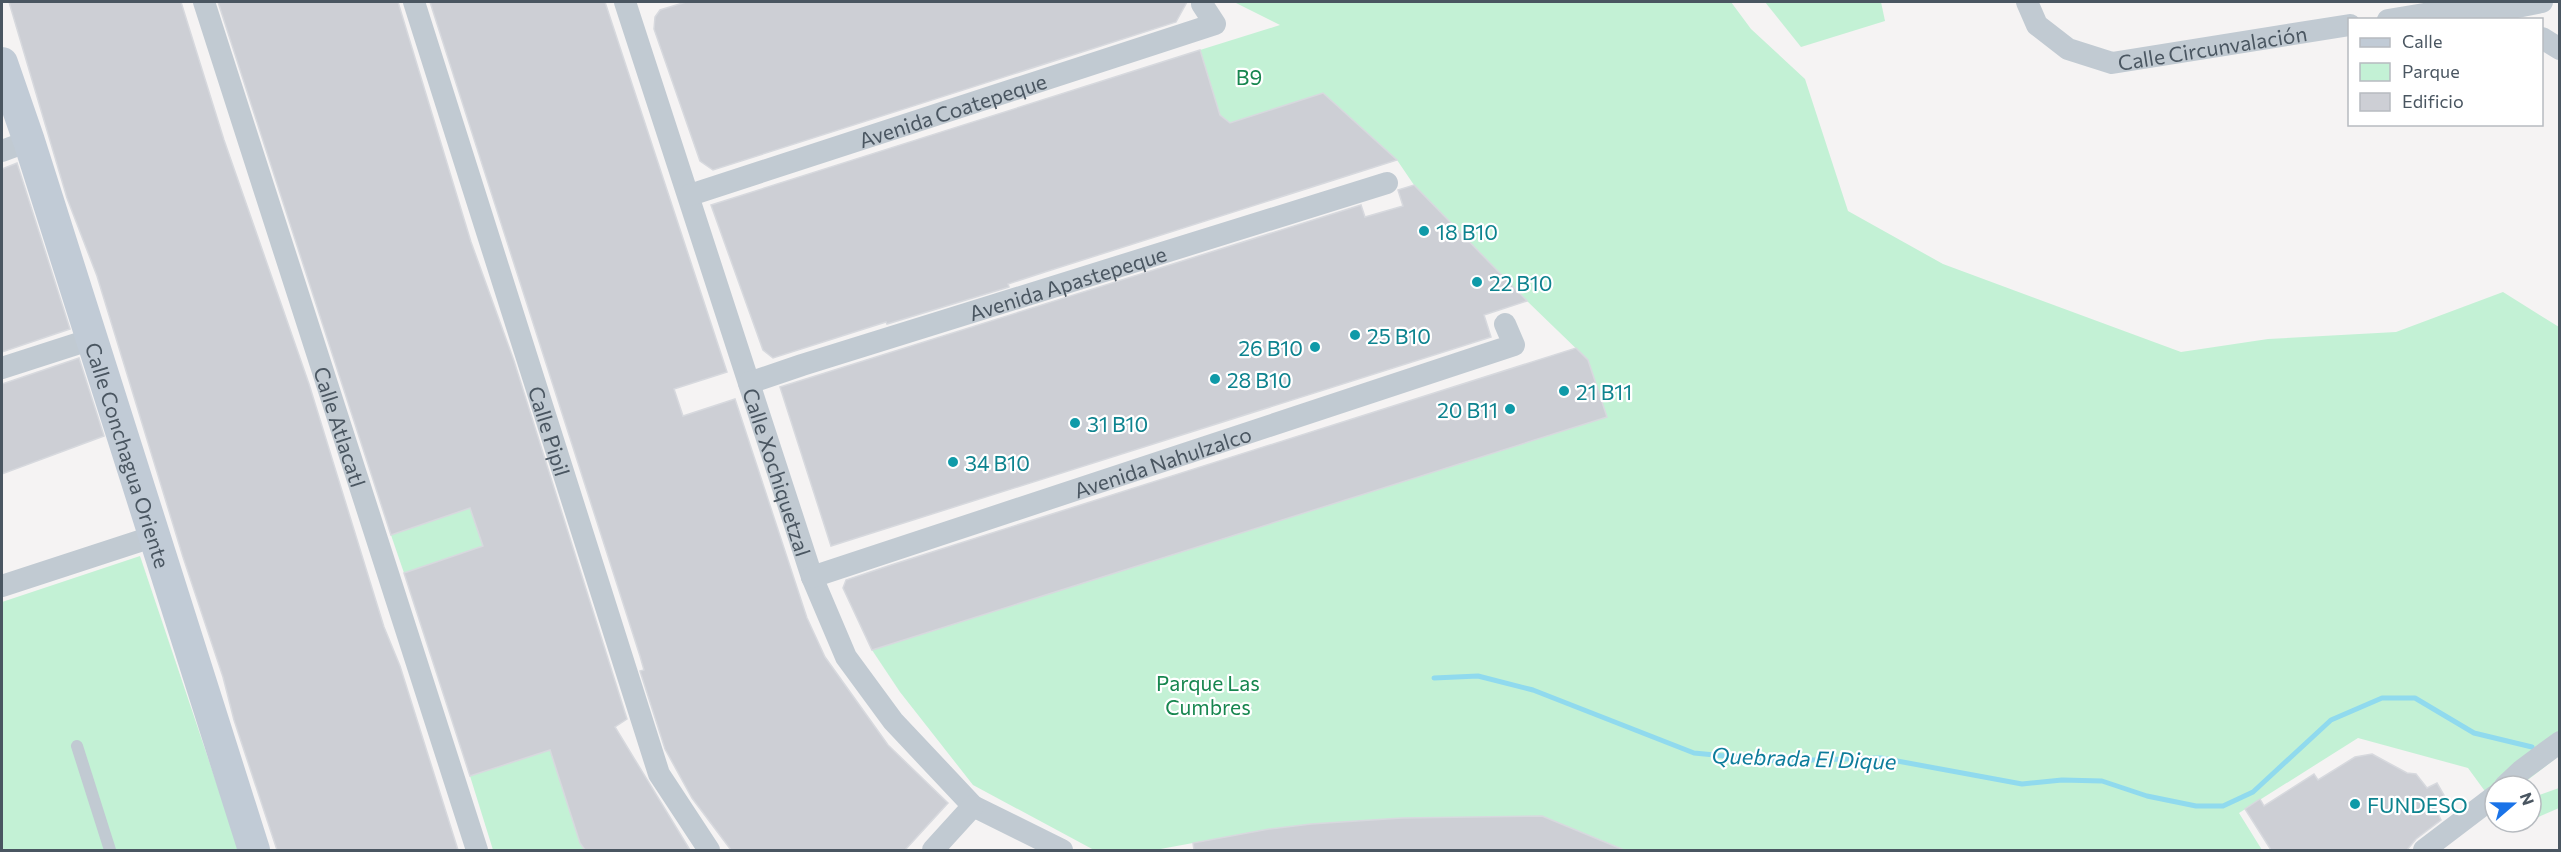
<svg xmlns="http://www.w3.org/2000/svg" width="2561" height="852" viewBox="0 0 2561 852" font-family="Commissioner,sans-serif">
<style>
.green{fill:#c3f1d5}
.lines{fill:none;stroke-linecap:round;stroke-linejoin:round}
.stream{stroke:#90daee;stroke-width:5}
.building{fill:#cdcfd5;stroke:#d7d9de;stroke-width:1.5}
.service{stroke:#c1cad2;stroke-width:12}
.minor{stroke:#c1cad2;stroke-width:22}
.secondary{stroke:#c1cbd6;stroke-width:32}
.culture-dot{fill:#0f9aa8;stroke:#fff;stroke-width:2}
.labels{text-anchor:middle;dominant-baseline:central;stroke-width:4.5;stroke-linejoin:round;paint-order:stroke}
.street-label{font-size:21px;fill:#4a5661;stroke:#fff}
.park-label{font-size:21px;fill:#17864f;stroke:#fff}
.culture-label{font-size:21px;fill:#0d838f;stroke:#fff;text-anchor:start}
.water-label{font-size:22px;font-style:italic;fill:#0c7c9b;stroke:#fff}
</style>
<rect width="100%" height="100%" fill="#f5f3f3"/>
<g class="green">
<path d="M1234,2h497l20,27 54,50 43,132 95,53 238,88 87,-13 128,-7 107,-40 56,35v429l-64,49 -27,-37 -110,-30 -119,75 23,37h-637l-83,-34 -231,8 -42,5 -114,21h-61l-121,-65 -73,-93 -28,-42 735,-233 -19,-57 -61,-59 -113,-116 -17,-25 -74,-66 -100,31 -23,-75 80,-25z"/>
<path d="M1765,2h116l4,19 -84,26z"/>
<path d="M470,508l13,38 -79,27 -13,-38z"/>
<path d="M140,556l99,294h-237v-248z"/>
<path d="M550,750l30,93 5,7h-92l-23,-74z"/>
<path d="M2559,788v20l-25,11 -3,-3v-18z"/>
</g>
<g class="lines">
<path class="stream" d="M1434,678l44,-2 55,14 161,63 83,8 104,-3 141,26 40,-4 40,1 45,15 49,10h27l30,-14 78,-72 51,-22h33l59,35 58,14"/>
</g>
<g class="building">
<path d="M9,2h172l43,138 85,244 75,243 16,39 58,184h-181l-43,-130 -11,-43 -40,-120 -86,-281 -30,-78z"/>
<path d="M218,2h180l73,240 43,119 113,358 -12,8 75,123h-105l-5,-7 -30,-93 -80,26 -66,-203 79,-27 -13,-38 -79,27z"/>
<path d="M430,2h175l122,370 -53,17 9,27 52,-17 72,219 18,39 63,88 60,58 -43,47h-174l-39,-52 -27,-49 -25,-78 4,-1 -4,-14z"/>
<path d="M686,2h501l-11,20 -463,148 -13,-9 -46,-132 1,-12 5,-7z"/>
<path d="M1200,50l20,65 10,8 93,-30 74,67 -349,111 -40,13 1,3 -122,37 -1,-2 -113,36 -10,-8 -52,-145z"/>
<path d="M17,163l53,166 -68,23v-183z"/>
<path d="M1414,185l113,116 -43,14 7,22 -660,209 -51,-159 581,-182 4,12 38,-11 -5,-16z"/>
<path d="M1576,348l12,12 19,57 -735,233 -29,-62 3,-8 45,-15z"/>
<path d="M79,358l25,78 -102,38v-90z"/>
<path d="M2372,754l35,19 9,1 11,14 10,-5 11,19 -13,5 6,13 -25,19 -9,11h-136l-26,-41 15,-10 4,7 50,-32 4,6 37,-23z"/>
<path d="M1542,816l82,34h-430l-1,-7 76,-14 42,-5 91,-6z"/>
</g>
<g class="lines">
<path class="service" d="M77,746l33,104"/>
<g class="minor">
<path id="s1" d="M204,2l273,848"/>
<path id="s2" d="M414,2l245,772 50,76"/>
<path id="s3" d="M625,2l187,575 34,80 47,64 80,85 89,44"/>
<path id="s4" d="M2027,2l10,23 31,24 44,14 238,-38"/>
<path d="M2388,20l36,-6 73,-3 45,-9"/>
<path d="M2542,38l18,11"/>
<path d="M2,151l27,-10"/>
<path id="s5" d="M690,195l525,-171 -13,-20"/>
<path d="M2,368l90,-29"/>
<path id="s6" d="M749,383l53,-18 585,-182"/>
<path id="s7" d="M812,577l702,-232 -9,-21"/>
<path d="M2,586l153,-50"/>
<path d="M2505,786l17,-16 38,-28"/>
<path d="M933,850l40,-44"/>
<path d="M2424,850l71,-54"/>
</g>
<path class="secondary" id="s8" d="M2,63l27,78 225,709"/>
</g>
<g class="culture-dot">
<circle cx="1424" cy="231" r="6"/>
<circle cx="1477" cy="282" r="6"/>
<circle cx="1355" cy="335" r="6"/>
<circle cx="1315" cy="347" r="6"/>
<circle cx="1215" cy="379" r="6"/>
<circle cx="1564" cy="391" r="6"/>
<circle cx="1510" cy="409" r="6"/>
<circle cx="1075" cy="423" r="6"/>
<circle cx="953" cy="462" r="6"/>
<circle cx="2355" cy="804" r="6"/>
</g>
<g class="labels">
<g class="street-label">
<text stroke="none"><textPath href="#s4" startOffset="212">Calle Circunvalación</textPath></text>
<text stroke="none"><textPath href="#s5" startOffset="276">Avenida Coatepeque</textPath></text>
<text stroke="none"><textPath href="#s6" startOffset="334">Avenida Apastepeque</textPath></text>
<text stroke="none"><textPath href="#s1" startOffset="446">Calle Atlacatl</textPath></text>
<text stroke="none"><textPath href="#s2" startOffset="450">Calle Pipil</textPath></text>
<text stroke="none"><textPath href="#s8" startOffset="412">Calle Conchagua Oriente</textPath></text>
<text stroke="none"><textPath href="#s7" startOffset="369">Avenida Nahulzalco</textPath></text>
<text stroke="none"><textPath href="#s3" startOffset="494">Calle Xochiquetzal</textPath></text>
</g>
<g class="park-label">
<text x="1249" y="76">B9</text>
<text x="1208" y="682">Parque Las<tspan x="1208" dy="24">Cumbres</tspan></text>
</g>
<g class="culture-label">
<text x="1436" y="231">18 B10</text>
<text x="1489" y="282">22 B10</text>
<text x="1367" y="335">25 B10</text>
<text x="1303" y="347" text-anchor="end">26 B10</text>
<text x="1227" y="379">28 B10</text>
<text x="1576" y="391">21 B11</text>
<text x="1498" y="409" text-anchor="end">20 B11</text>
<text x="1087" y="423">31 B10</text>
<text x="965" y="462">34 B10</text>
<text x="2367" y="804">FUNDESO</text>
</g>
<g class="water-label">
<text transform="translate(1804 758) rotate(2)">Quebrada El Dique</text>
</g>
</g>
<rect width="2561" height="852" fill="none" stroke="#4a5661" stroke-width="6"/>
<rect x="2348" y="18" width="195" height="108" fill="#ffffff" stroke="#b7bbc0" stroke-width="1.5"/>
<rect x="2360" y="38" width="30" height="9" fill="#c1cbd6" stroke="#b7bbc0" stroke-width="1.5"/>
<text x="2402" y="48" font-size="18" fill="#4a5661">Calle</text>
<rect x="2360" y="63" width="30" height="18" fill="#c3f1d5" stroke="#b7bbc0" stroke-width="1.5"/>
<text x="2402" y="78" font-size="18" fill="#4a5661">Parque</text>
<rect x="2360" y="93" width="30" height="18" fill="#cdcfd5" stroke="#b7bbc0" stroke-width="1.5"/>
<text x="2402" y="108" font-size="18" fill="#4a5661">Edificio</text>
<g transform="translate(2513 804) rotate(70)"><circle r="28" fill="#ffffff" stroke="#b7bbc0" stroke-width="1.5"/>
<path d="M0-4.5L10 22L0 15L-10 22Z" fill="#1a73e8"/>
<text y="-9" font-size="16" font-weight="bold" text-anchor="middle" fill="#4a5661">N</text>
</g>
</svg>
